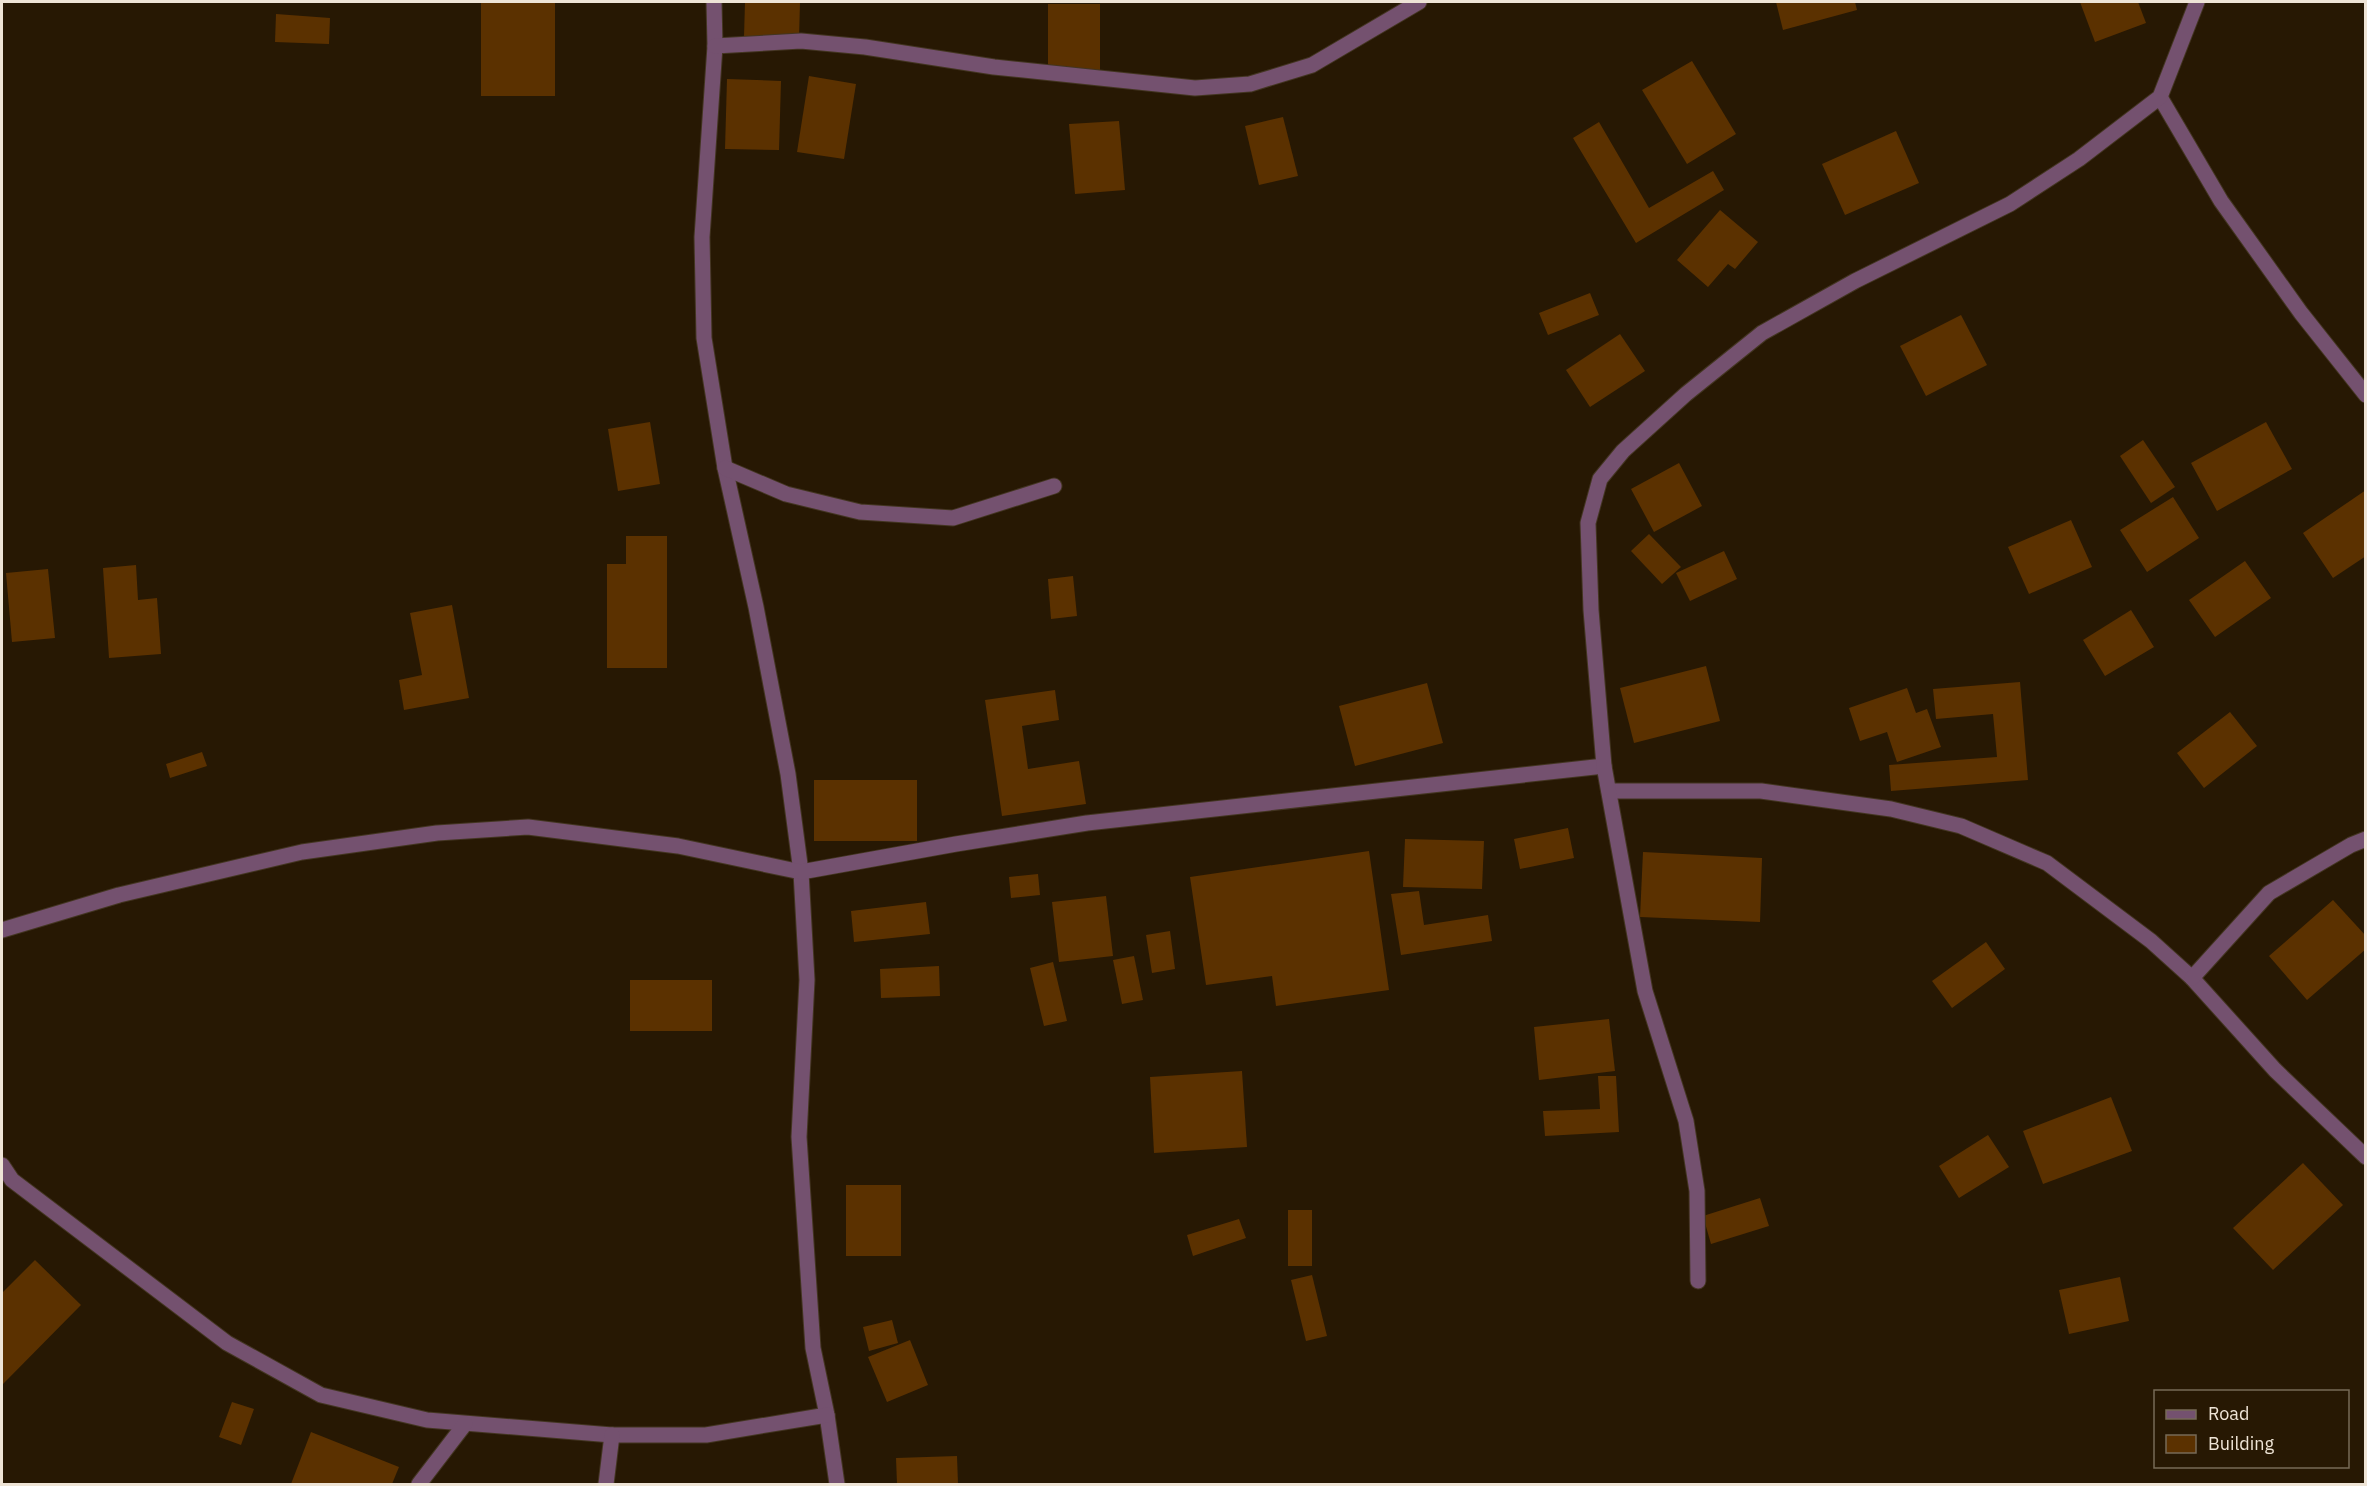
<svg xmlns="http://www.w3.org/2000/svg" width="2367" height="1486" viewBox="0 0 2367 1486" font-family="'IBM Plex Sans',sans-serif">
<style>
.building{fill:#5b3100}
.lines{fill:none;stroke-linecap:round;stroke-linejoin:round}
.minor-casing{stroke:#433521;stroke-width:17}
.minor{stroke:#74516f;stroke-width:15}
</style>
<rect width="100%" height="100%" fill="#271803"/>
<g class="building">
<rect x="481" y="2" width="74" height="94"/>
<path d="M745,2h55l-1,37 -55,-2z"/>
<path d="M1776,2h79l2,8 -74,20z"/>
<path d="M2080,2h58l8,21 -51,19z"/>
<rect x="1048" y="4" width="52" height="66"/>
<path d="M276,14l54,4 -1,26 -54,-2z"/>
<path d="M1692,61l44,73 -49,30 -45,-74z"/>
<path d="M809,76l47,8 -12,75 -47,-7z"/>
<path d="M727,79l54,2 -2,69 -54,-1z"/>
<path d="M1283,117l15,59 -39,9 -14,-59z"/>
<path d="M1119,121l6,69 -50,4 -6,-70z"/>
<path d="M1599,122l50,86 64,-37 11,19 -88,53 -63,-105z"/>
<path d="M1896,131l23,52 -74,32 -23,-51z"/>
<path d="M1720,210l38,32 -23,27 -7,-5 -20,23 -31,-27z"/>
<path d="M1590,293l9,22 -51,20 -9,-22z"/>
<path d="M1961,315l26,50 -61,31 -26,-50z"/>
<path d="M1620,334l25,37 -55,36 -24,-37z"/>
<path d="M650,422l10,62 -42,7 -10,-62z"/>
<path d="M2266,422l26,47 -75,42 -26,-48z"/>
<path d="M2143,440l32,47 -24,16 -31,-47z"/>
<path d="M1679,463l23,43 -48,26 -23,-43z"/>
<path d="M2366,490v66l-33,22 -30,-45z"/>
<path d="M2173,497l26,41 -52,34 -27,-42z"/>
<path d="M2071,520l21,47 -63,27 -21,-47z"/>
<path d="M1649,534l32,33 -19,17 -31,-33z"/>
<path d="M626,536h41v132h-60v-104h19z"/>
<path d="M1724,551l13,28 -47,22 -14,-28z"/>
<path d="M2245,561l26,37 -56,39 -26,-37z"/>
<path d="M136,565l2,35 19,-2 4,56 -52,4 -6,-90z"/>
<path d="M48,569l7,69 -43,4 -6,-69z"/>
<path d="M1073,576l4,40 -26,3 -3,-40z"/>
<path d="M452,605l17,93 -65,12 -5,-30 23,-5 -12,-62z"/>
<path d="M2131,610l23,37 -49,29 -22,-36z"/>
<path d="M1706,666l14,55 -86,22 -14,-55z"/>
<path d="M2020,682l8,98 -137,11 -2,-26 108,-8 -4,-43 -57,5 -3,-30z"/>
<path d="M1427,683l16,60 -88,23 -16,-60z"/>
<path d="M1907,688l9,25 11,-4 14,38 -44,15 -10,-30 -27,9 -11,-33z"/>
<path d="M1055,690l4,30 -37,6 6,43 51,-8 7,43 -84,12 -17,-116z"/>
<path d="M2230,712l27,34 -53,42 -27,-35z"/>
<path d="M202,752l5,14 -37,12 -4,-14z"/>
<rect x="814" y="780" width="103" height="61"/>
<path d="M1568,828l6,30 -54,11 -6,-30z"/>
<path d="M1405,839l79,2 -2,48 -79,-2z"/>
<path d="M1369,851l20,139 -113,16 -4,-30 -66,9 -16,-108z"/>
<path d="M1643,852l119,6 -2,64 -120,-5z"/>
<path d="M1038,874l2,21 -29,3 -2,-21z"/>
<path d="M1419,891l5,34 64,-10 4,26 -91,14 -10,-61z"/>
<path d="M1106,896l7,60 -54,6 -7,-60z"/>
<path d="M2333,900l33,36v13l-59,51 -38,-44z"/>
<path d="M926,902l4,32 -76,8 -3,-31z"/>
<path d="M1170,931l5,38 -23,4 -6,-38z"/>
<path d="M1986,942l19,27 -53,39 -20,-27z"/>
<path d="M1134,956l9,44 -21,4 -9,-44z"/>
<path d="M1053,962l14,59 -23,5 -14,-58z"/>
<path d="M939,966l1,30 -59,2 -1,-29z"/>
<rect x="630" y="980" width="82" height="51"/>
<path d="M1609,1019l6,52 -76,9 -5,-53z"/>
<path d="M1242,1071l5,76 -93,6 -4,-76z"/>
<path d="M1598,1076h18l3,56 -74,4 -2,-25 57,-2z"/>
<path d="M2111,1097l21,54 -89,33 -20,-53z"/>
<path d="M1988,1135l21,32 -50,31 -20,-32z"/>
<path d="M2303,1163l40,42 -70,65 -40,-42z"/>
<rect x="846" y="1185" width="55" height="71"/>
<path d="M1760,1198l9,28 -58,18 -8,-28z"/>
<rect x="1288" y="1210" width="24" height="56"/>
<path d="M1239,1219l7,19 -53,18 -6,-21z"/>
<path d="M35,1260l46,45 -79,80v-92z"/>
<path d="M1312,1275l15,61 -21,5 -15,-61z"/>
<path d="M2120,1277l9,44 -60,13 -10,-44z"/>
<path d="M892,1320l6,23 -29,8 -6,-24z"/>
<path d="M910,1340l18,45 -41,17 -19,-45z"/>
<path d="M232,1402l22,7 -13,36 -22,-8z"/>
<path d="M311,1432l88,35 -7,17h-101z"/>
<path d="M957,1456l1,28h-61l-1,-26z"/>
</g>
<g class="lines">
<defs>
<g id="minor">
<path d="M714,2l1,44 -13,191 2,101 21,130 31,139 32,167 13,98 6,108 -8,157 14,211 14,67 10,69"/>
<path d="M715,46l86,-5 64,6 129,20 201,21 55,-4 62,-19 107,-63"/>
<path d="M2160,97l61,104 80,112 65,82"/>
<path d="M725,468l61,26 74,18 93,6 101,-32"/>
<path d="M1609,791h152l130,18 70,17 86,37 104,78 41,37 83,92 91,87"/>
<path d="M2,930l117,-35 183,-43 135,-19 91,-6 150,19 123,26 155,-28 131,-21 517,-57"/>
<path d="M2192,978l77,-85 82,-48 15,-6"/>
<path d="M2,1165l10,15 215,163 94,52 106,25 185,15h94l121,-20"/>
<path d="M1698,1281l-1,-90 -11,-70 -41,-130 -41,-225 -13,-156 -3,-87 12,-44 23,-28 63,-57 76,-61 93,-52 155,-77 69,-45 81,-62 37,-95"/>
<path d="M419,1484l46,-60"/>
<path d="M606,1484l6,-49"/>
</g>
</defs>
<use href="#minor" class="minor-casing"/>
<use href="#minor" class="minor"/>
</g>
<rect width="2367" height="1486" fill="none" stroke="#eee4d6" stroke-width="6"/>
<rect x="2154" y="1390" width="195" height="78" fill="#271803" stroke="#776a57" stroke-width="1.5"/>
<rect x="2166" y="1410" width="30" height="9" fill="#74516f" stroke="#776a57" stroke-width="1.5"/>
<text x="2208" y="1420" font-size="18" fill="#eee4d6">Road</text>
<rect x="2166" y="1435" width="30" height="18" fill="#5b3100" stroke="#776a57" stroke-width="1.5"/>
<text x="2208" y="1450" font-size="18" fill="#eee4d6">Building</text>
</svg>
